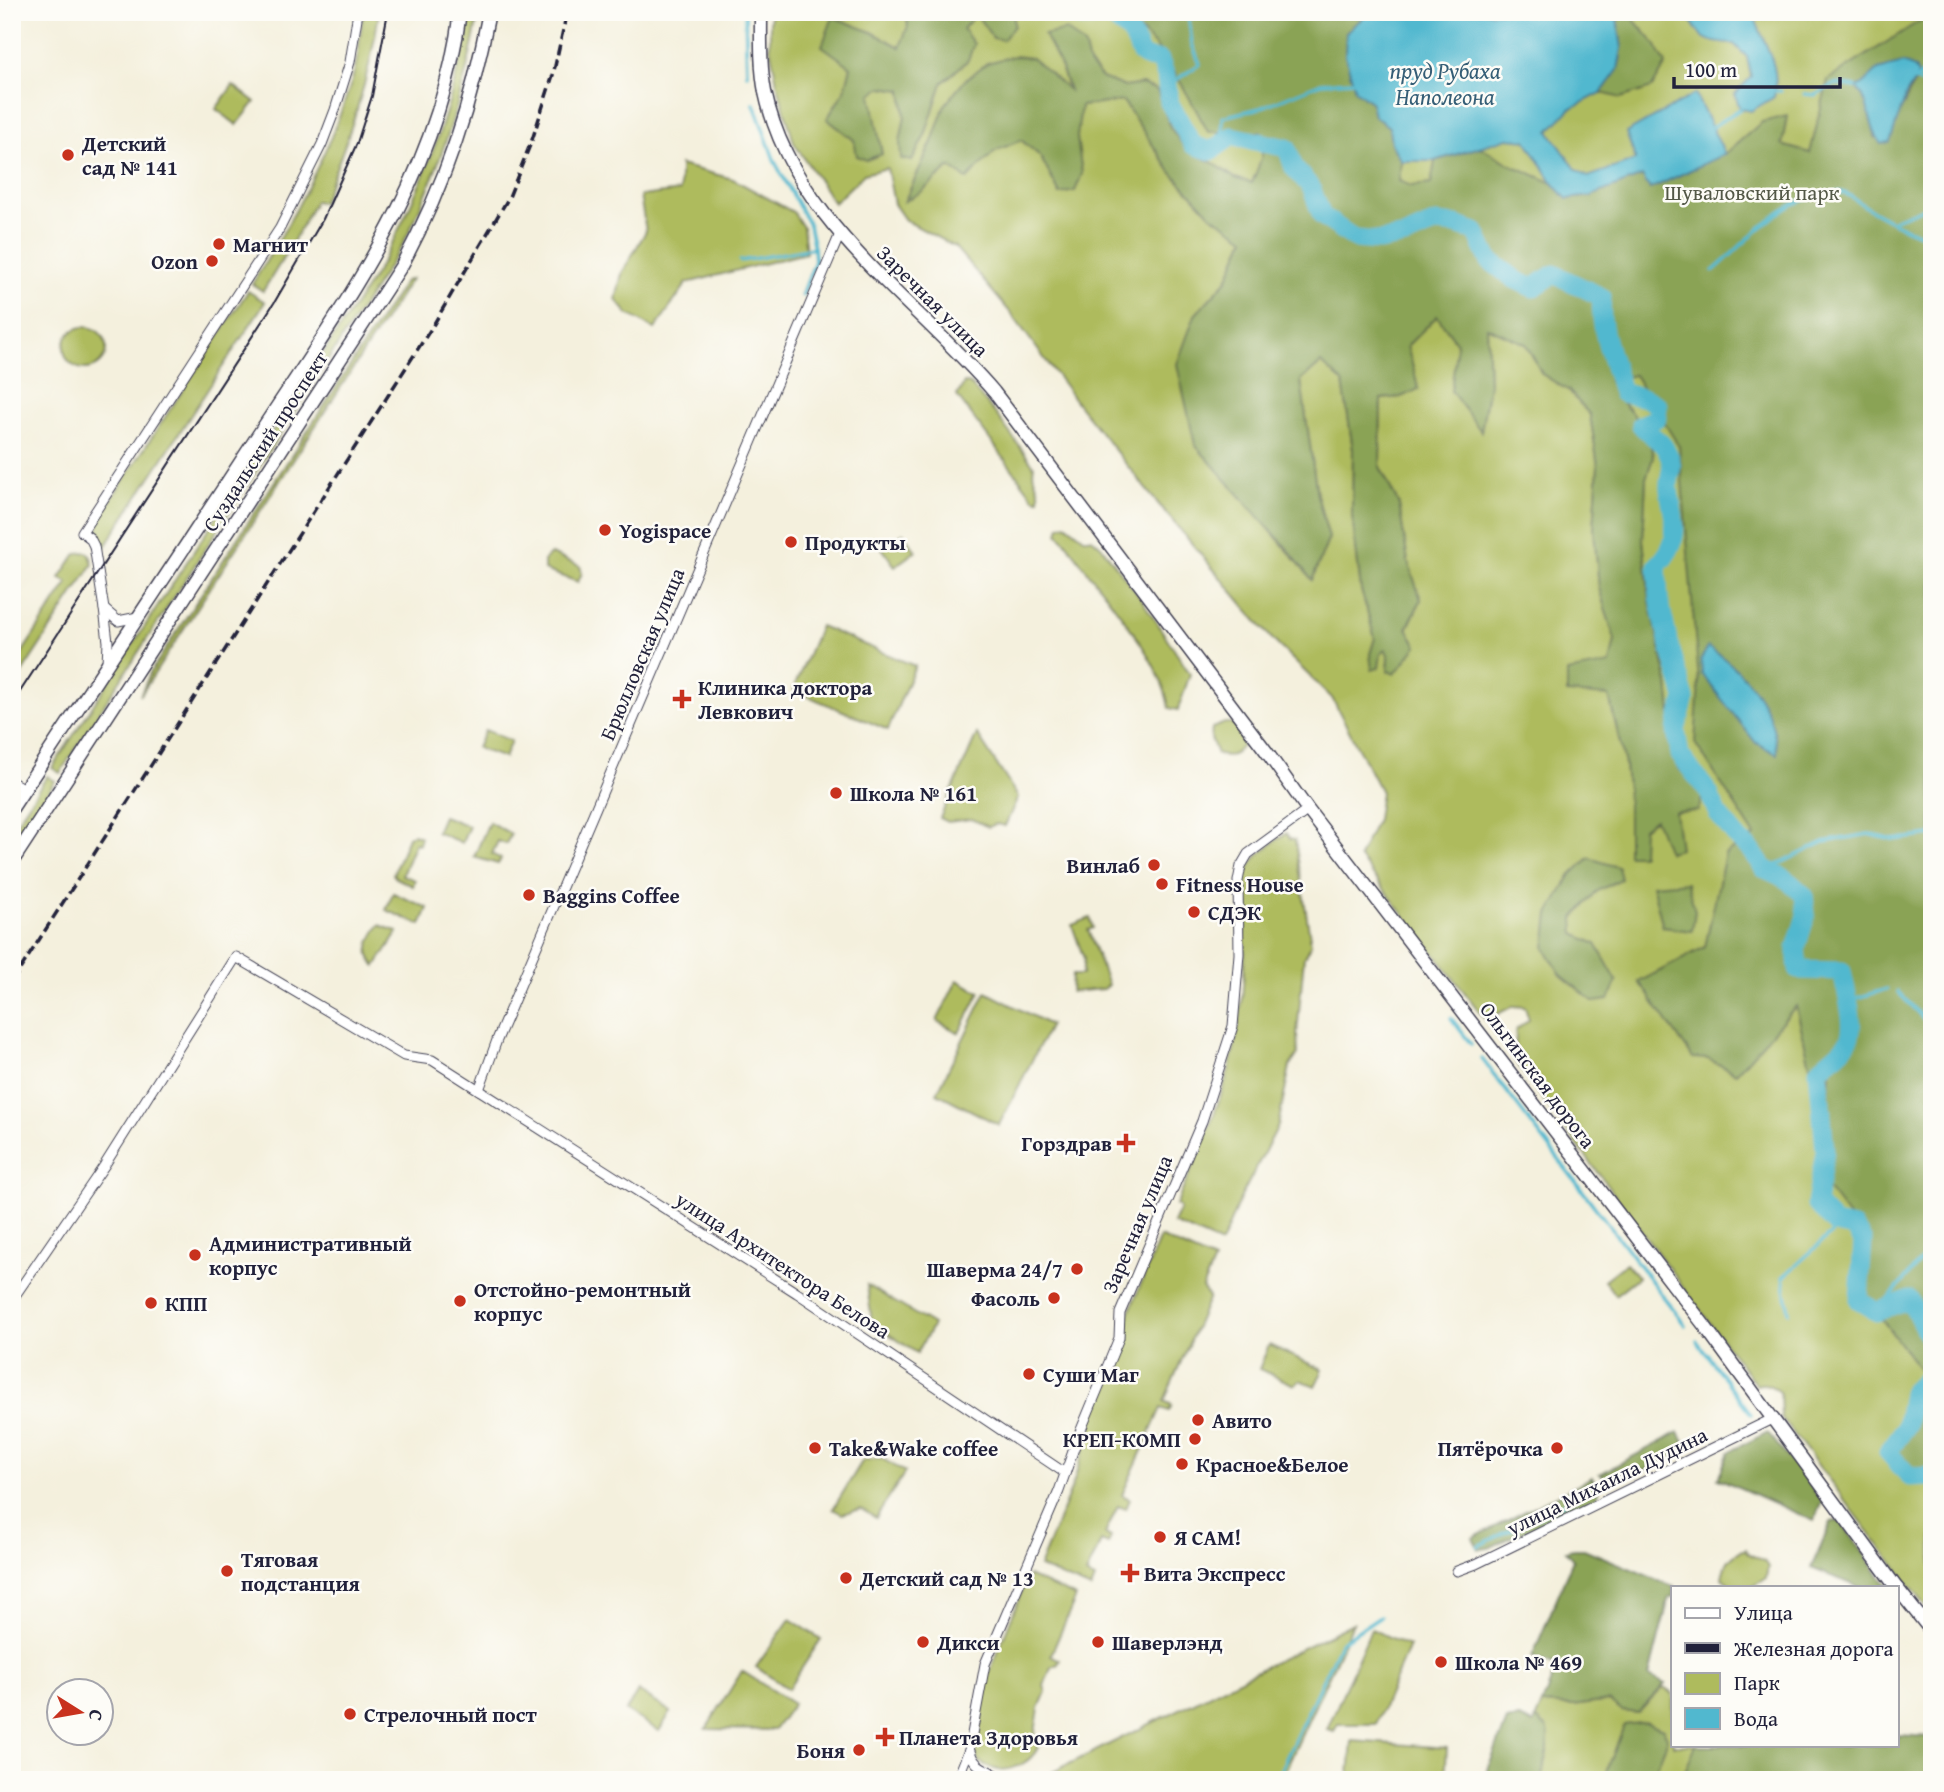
<svg xmlns="http://www.w3.org/2000/svg" width="1944" height="1792" viewBox="0 0 1944 1792" font-family="'Gentium Book Plus',serif">
<style>
.green{fill:#aebb5d;stroke:#686e4c;stroke-width:2;fill-rule:evenodd}
.forest{fill:#8aa354;stroke:#566248;stroke-width:2;fill-rule:evenodd}
.water{fill:#51b8cf;stroke:#3a6d85;stroke-width:2}
.lines{fill:none;stroke-linecap:round;stroke-linejoin:round}
.stream{stroke:#51b8cf;stroke-width:3.5}
.river{stroke:#51b8cf;stroke-width:19}
.minor-casing{stroke:#424153;stroke-width:11}
.tertiary-casing{stroke:#424153;stroke-width:15}
.secondary-casing{stroke:#424153;stroke-width:15}
.minor{stroke:#fff;stroke-width:9}
.tertiary{stroke:#fff;stroke-width:12}
.secondary{stroke:#fff;stroke-width:12}
.tram{stroke:#22223b;stroke-width:2}
.rail{stroke:#22223b;stroke-width:3.5;stroke-dasharray:10 5;stroke-linecap:butt}
.poi-dot{fill:#c8321e;stroke:#fdfcf7;stroke-width:2.5}
.labels{text-anchor:middle;dominant-baseline:central;stroke-width:5;stroke-linejoin:round;paint-order:stroke}
.poi-label{font-size:21px;font-weight:bold;fill:#22223b;stroke:#fdfcf7;text-anchor:start}
.park-label{font-size:21px;fill:#535847;stroke:#fdfcf7}
.street-label{font-size:21px;fill:#22223b;stroke:#fdfcf7}
.water-label{font-size:23px;font-style:italic;fill:#355e76;stroke:#fdfcf7}
</style>
<rect width="100%" height="100%" fill="#fdfcf7"/>
<filter id="ink" filterUnits="userSpaceOnUse"><feTurbulence type="fractalNoise" baseFrequency=".0143" numOctaves="2"/><feDisplacementMap in="SourceGraphic" scale="14" xChannelSelector="R" yChannelSelector="G"/><feConvolveMatrix kernelMatrix="1 2 1 2 8 2 1 2 1" color-interpolation-filters="sRGB"/></filter>
<filter id="wash" filterUnits="userSpaceOnUse"><feTurbulence type="fractalNoise" baseFrequency=".00686" numOctaves="4" result="noise"/><feDisplacementMap in="SourceGraphic" scale="28" xChannelSelector="R" yChannelSelector="G"/><feGaussianBlur stdDeviation="1.57" result="paint"/><feColorMatrix in="noise" values="0 0 0 0 0 0 0 0 0 0 0 0 0 0 0 0 0 1.4 0 .05"/><feComposite in="paint" operator="in"/></filter>
<g filter="url(#wash)">
<rect width="100%" height="100%" fill="#f4f0dd"/>
<g class="green">
<path d="M363,12h16c-9,67 -31,129 -57,191l-7,-2 -23,43 -29,47 -11,-7c39,-62 75,-127 98,-198 8,-23 10,-49 13,-74z"/>
<path d="M470,12h9c-15,83 -39,159 -77,234l-342,527 -8,-5 325,-497c48,-86 75,-162 93,-259z"/>
<path d="M770,12h136l2,14 -8,21 -28,-15 -21,35 -6,23 -18,29 27,21 12,20 16,-6 -12,-60 13,-7 19,3 3,26 -5,26 12,19 13,-26 17,-52 26,-23 -5,-31 13,-15 17,24 21,-12v-14h918v1330l-67,-104 2,61 54,73 -17,27 -2,20 -19,35 27,26 22,2v132l-151,-197 -1,-25c-8,-6 -14,-10 -24,-7l-241,-324 1,-31 13,-10 -4,-13 -12,-1 -27,14 -127,-163 18,-38 4,-27 -49,-94 -59,-58 -123,-146 -69,-86 -71,-96 -55,-65 -50,-27 -11,-16 -7,-36 -23,6 -30,29 -40,-60 -17,-60 -7,-36zM1045,35l40,12 4,17 13,14 23,9 17,-3 15,6 13,37 16,22 29,15 20,14 16,6 11,-24 2,-15 360,232 -16,4 14,21 27,32 4,23 -7,21 -3,62 7,61 18,83 6,59 5,26 25,23 -29,19 -7,40 -12,-32 -13,9 -15,-27 -3,-37 -16,-68 1,-32 5,-24 -16,-52 -5,-59 4,-63 -8,-51 -21,-24 -27,-17 -16,-30 -39,-17 2,58 -8,46 -29,-40 5,-48 -20,-27 -30,30 11,43 -17,8 -20,2 -1,68 19,38 9,57 13,38 -33,71 1,-13 -3,-9 -5,5h-11l5,-16 -14,-48 -9,-75 1,-65 -10,-69 -22,-18 -20,18 16,114 12,43 -17,41 -72,-84 -45,-180 32,-35 18,-42 -34,-23 -40,-43 -48,-71 -42,5 -5,31 6,37 -22,20 -20,-38 -19,-16 -26,11 -28,28 -17,-12 -29,25 -16,8 27,-58 13,-37 105,-32 19,19 -9,-28zM1705,947l165,90 -35,161 -10,-12 5,-116 -20,-5 -14,-60 -60,68 -28,-14 -69,-77z"/>
<path d="M233,85l22,17 -18,23 -21,-16z"/>
<path d="M680,165l53,14 60,33 10,15 3,26 -119,30 -32,46 -27,-15 -12,-14 6,-27 24,-42 -6,-35 40,-5z"/>
<path d="M411,279l-271,417 10,-23 255,-392z"/>
<path d="M248,291l17,11 -163,249 -4,-25 4,-13z"/>
<circle cx="85" cy="348" r="21"/>
<path d="M964,383l6,1 25,29 39,53c-4,14 8,20 5,33l-5,-1 -77,-102z"/>
<path d="M1066,524l18,14h8l9,8 41,54 48,74 -12,36 -9,-2c-6,-41 -49,-95 -74,-127 -13,-16 -23,-33 -37,-48l2,-7z"/>
<path d="M903,533l13,18 -21,15 -13,-18z"/>
<path d="M87,552l3,3 3,9 -81,124v-20l56,-85 -8,-5 15,-23 3,-2z"/>
<path d="M551,554l29,12 2,7 -4,9 -34,-12v-10z"/>
<path d="M820,626l95,40 -27,64 -95,-40z"/>
<path d="M1225,723h7l9,10 2,12c-8,11 -13,13 -26,9l-6,-16 1,-10z"/>
<path d="M485,730l26,11 -7,17 -27,-10z"/>
<path d="M977,734l41,63 -13,29 -8,-2 -9,3 -16,-8 -24,3 -8,-4z"/>
<path d="M47,776l8,5 -43,66v-18z"/>
<path d="M443,816l26,10 -7,17 -26,-11z"/>
<path d="M489,822l22,12 -5,10 -8,-3 -6,13 9,5 -3,5 -24,-7z"/>
<path d="M1286,833l4,6 5,1 16,104 -7,13 -7,77 1,20 -8,12 -12,60 -38,73 -19,45 -48,-21 7,-15 -4,-3c25,-58 53,-118 63,-181 7,-48 6,-96 6,-145 6,-23 23,-32 41,-46z"/>
<path d="M413,834l8,3 -2,7 -4,-1 -13,32 13,5 -2,6 -17,-8 -3,-4 15,-37z"/>
<path d="M393,893l35,15 -7,17 -35,-15z"/>
<path d="M1090,918l3,10 -5,2 20,55 -5,4 -32,3 1,-17h10l2,-16 -12,-34z"/>
<path d="M380,925l18,7 -22,34c-14,-12 -6,-28 4,-41z"/>
<path d="M957,980l23,12 -21,41 -22,-12z"/>
<path d="M986,992l64,33 -51,100 -62,-32z"/>
<path d="M1160,1237l54,24 -12,27 7,9 -45,104 8,4 -3,6 -8,-3 -39,87 8,4 -4,10 -8,-3 -13,28 6,3 -3,7 -7,-3 -15,34 9,4 -4,10 -52,-22 33,-80 15,-48 -3,-2 44,-99 1,-25z"/>
<path d="M1626,1263l12,14 -23,18 -11,-15z"/>
<path d="M867,1285l66,40 -16,28 -45,-30z"/>
<path d="M1269,1345l54,25 -8,16 -15,-6 -5,5 -36,-16z"/>
<path d="M881,1458l24,14 -29,46 -15,-9 -19,5 -9,-5 30,-49z"/>
<path d="M1746,1549l1,4 17,8 4,6 -2,11 -14,9 -21,-2 -9,-7c2,-15 10,-25 24,-29z"/>
<path d="M1028,1576l48,21 -25,58 9,5 -2,4 -7,3 -7,19 2,6 -7,16 -5,31 6,1c-3,20 -27,33 -46,29 -5,-1 -12,-6 -16,-8l-3,-10 12,-72z"/>
<path d="M790,1619l31,20 -33,50 -32,-22z"/>
<path d="M1353,1623l-72,157h-244z"/>
<path d="M1371,1629l38,17 -33,78h-38l-4,7 -7,-2z"/>
<path d="M742,1671l51,33 -19,26 -68,-1z"/>
<path d="M1663,1688l10,5v52h23l-15,35h-140l7,-28v-23l-12,-11 6,-14 31,2 36,-5 13,10 16,2z"/>
<path d="M638,1691l33,21 -12,19 -33,-20z"/>
<path d="M1352,1741l95,7 -2,32 -96,-5z"/>
</g>
<g class="forest">
<path d="M906,12h108v14l-11,14 -10,-2 -17,-24 -13,15 11,15 -6,16 -26,23 -17,52 -13,26 -11,-2 -1,-17 5,-26 -3,-26 -19,-3 -12,7 11,60 -16,6 -9,-4 -3,-16 -27,-21 18,-29 6,-23 -29,-21 11,-29 39,15 28,15 8,-21z"/>
<path d="M1109,12h261l-24,20 9,58 16,12 3,14 15,11 2,16 10,18 -2,20 12,5 20,-2 4,-23 45,-14 34,19 39,17 14,16 24,-3 51,-20 8,13 75,-35 37,-32 25,-6 -5,29 28,8 18,-73 104,-67v1469l-22,-2 -27,-26 19,-35 2,-20 17,-27 -54,-73 -2,-61 -40,-52 5,-116 -20,-5 -14,-59 -60,67 -28,-14 -15,-1 -54,-76 66,-35 20,-93 30,-18 -60,-93 4,-60 -20,-237 -45,-71 -25,6 13,21 27,32 4,24 -7,20 -3,62 7,61 18,83 6,59 5,26 25,23 -6,19 -23,1 5,37 -12,3 -13,-33 -12,9 -1,27h-14v-54l-3,-37 -16,-68 -42,-3v-21l43,-8 5,-24 -16,-52 -5,-59 4,-63 -8,-51 -21,-24 -27,-17 -16,-30 -39,-17 2,58 -8,46 -30,-40 6,-48 -20,-27 -30,30 12,43 -18,8 -20,2 -1,68 19,38 9,57 13,38 -14,28 10,18 -22,28 -7,-3 1,-13 -3,-8 -5,4 -2,14 -7,2 -2,-16 5,-16 -14,-48 -9,-75 1,-65 -10,-68 -22,-19 -20,18 16,114 12,43 -17,42 -27,-34 -90,-101 -18,-81 18,-49 32,-35 18,-42 -34,-23 -40,-43 -48,-71 -42,5 -4,31 5,37 -7,17 -15,3 -20,-38 -19,-16 -26,11 -28,28 -17,-12 -29,25 -16,9 27,-59 13,-37 19,-24 23,-18 27,-7 18,2 37,32 -9,-26 -16,-29 23,-5 18,17 4,17 13,14 23,9 17,-3 15,6 13,37 16,22 29,15 20,14 17,5c7,-18 14,-31 9,-51h-53c-22,-40 -52,-105 -99,-120zM1918,75l-20,41 -23,21c-1,-18 -8,-36 -18,-50z"/>
<path d="M1616,13l13,1 26,30 11,20 -14,24 -31,10 -20,-5c26,-34 22,-39 15,-80z"/>
<path d="M1589,858l29,9 3,12 -25,13 -22,26 1,16 21,10 21,37 -9,19 -14,2 -33,-27 -16,-27 4,-34 21,-38z"/>
<path d="M1687,882l8,29 -3,20 -29,-4 -11,-42z"/>
<path d="M1679,1432l7,13 -1,5 -51,26 -12,-5 -16,8 -6,-5z"/>
<path d="M1766,1433l3,1 53,67 -8,20 -96,-43 11,-26z"/>
<path d="M1592,1477l6,13v6l-109,52 -10,1 -6,-11z"/>
<path d="M1835,1521l6,1 47,65h-30l-47,-19 20,-46z"/>
<path d="M1573,1549h11l90,38 -1,10 -4,1 -20,78 16,8 -27,29 -16,-2 -14,-10 -35,5 -31,-2 15,-38 -25,-9 41,-97 -7,-9z"/>
<path d="M1519,1718l15,6 2,-6 12,11v23l-7,28h-55l3,-14 18,-45z"/>
<path d="M1647,1722l16,7 5,10 -13,32 -18,2 -3,7h-30l20,-55z"/>
<path d="M1897,1735l35,2v43h-251l15,-35h201z"/>
</g>
<g class="water">
<path d="M1370,12h246l6,36 -4,22 -17,23 -31,16 -21,22 27,38 12,8 48,-17 -10,-27 69,-39 30,60 -75,35 -8,-13 -51,20 -24,3 -14,-16 -27,-43 -18,-2 -73,23h-34l-10,-18 -2,-16 -15,-11 -3,-14 -16,-12 -10,-35 1,-23z"/>
<path d="M1687,12h66c9,30 29,53 21,85l-23,14 -11,-2 -5,-15 16,-17 -4,-20 -13,-13c-28,0 -36,-6 -47,-32z"/>
<path d="M1903,63l12,5 3,7 -12,20 -16,47 -9,2c-13,-16 -9,-40 -25,-57l7,-3 15,-14z"/>
<path d="M1708,647c38,25 67,60 69,107l-21,-11 -54,-69 -1,-15z"/>
</g>
<g class="lines">
<g class="stream">
<path d="M745,12l2,62"/>
<path d="M1915,80l17,-13"/>
<path d="M1911,81l4,-1 17,8"/>
<path d="M1167,86l33,-22 -8,-20 -4,-32"/>
<path d="M1775,91h6"/>
<path d="M1804,94l11,1 20,-11 21,3"/>
<path d="M754,104l21,58 34,63 5,23"/>
<path d="M1712,127l28,-18"/>
<path d="M1222,143l1,-26 37,-9 61,-25 32,-2"/>
<path d="M1893,220l39,-16"/>
<path d="M740,261l74,-13 1,13 -13,34"/>
<path d="M1713,271c36,-30 68,-74 118,-78 1,0 10,-1 10,-1 9,2 20,12 28,17 19,11 42,23 63,29"/>
<path d="M1767,870l57,-28 45,-8 24,6 39,-5"/>
<path d="M1898,992l26,27 8,17"/>
<path d="M1847,1001l40,-12"/>
<path d="M1451,1018l20,26"/>
<path d="M1482,1059l203,266"/>
<path d="M1789,1312l-6,-35 51,-46 1,-7"/>
<path d="M1877,1312l52,-61"/>
<path d="M1697,1341l54,73"/>
<path d="M1478,1546l109,-54"/>
<path d="M1276,1780l64,-137 40,-27"/>
</g>
<g class="river">
<path d="M1071,12l11,5 28,-1c6,5 13,10 19,15 14,16 3,28 31,29l6,16 3,26 24,43 18,6 21,-15 55,12 7,20 17,19 11,29 33,23 24,2 27,-5 30,-13 20,2 20,7 13,28 27,20 17,8 21,-14 48,23c-4,33 12,64 20,96l23,5 13,7 -1,13 -16,7c7,9 19,15 24,23 13,22 2,24 4,42 5,33 14,50 -12,76l2,31 9,43 17,58 -9,32 4,25 29,38 9,21 21,26 13,11 11,17 22,10 19,17 2,20 -10,33 2,22 44,1c3,18 16,56 5,72 -7,10 -20,19 -29,27l7,81 -9,53 19,20 19,4 9,13 -4,59 18,12 32,-13 23,44"/>
<path d="M1932,1373l-20,19 -6,35 -18,25 22,25 22,-1"/>
</g>
</g>
</g>
<g filter="url(#ink)">
<g class="lines">
<defs>
<g id="minor">
<path d="M104,609l-10,-63 -4,-8 -8,-6 198,-304 42,-84 13,-34 15,-48 8,-50"/>
<path d="M107,663l1,-21 -4,-33 14,12 20,-4"/>
<path d="M12,782l12,7"/>
<path d="M479,1090l18,-50 343,-806"/>
<path d="M12,1300l92,-134 132,-209 168,99 28,4 365,233 268,180"/>
<path d="M1457,1571l19,-7 296,-145"/>
<path d="M970,1751c4,19 22,18 33,29"/>
<path d="M957,1780l12,-30 16,-86 74,-173 19,-54 41,-99 1,-25 82,-192 31,-95 6,-72 -1,-73 3,-15 7,-12 60,-44"/>
<path d="M975,1780l13,-7"/>
</g>
<g id="tertiary">
<path d="M761,12c0,27 -1,54 4,80 27,129 149,206 229,300l272,359 42,59 396,515 192,262"/>
<path d="M1897,1588l35,44"/>
</g>
<g id="secondary">
<path d="M12,808c80,-121 160,-241 239,-362 90,-138 188,-265 209,-434"/>
<path d="M12,862l390,-597c44,-82 70,-162 87,-253"/>
</g>
</defs>
<use href="#minor" class="minor-casing"/>
<use href="#tertiary" class="tertiary-casing"/>
<use href="#secondary" class="secondary-casing"/>
<use href="#minor" class="minor"/>
<use href="#tertiary" class="tertiary"/>
<use href="#secondary" class="secondary"/>
<path class="tram" d="M12,704l262,-401 49,-84 34,-76 15,-47 16,-84"/>
<path class="rail" d="M12,982l420,-655 77,-130 23,-57 21,-65 14,-63"/>
</g>
</g>
<g class="poi-dot">
<circle cx="68" cy="155" r="7"/>
<circle cx="219" cy="244" r="7"/>
<circle cx="212" cy="261" r="7"/>
<circle cx="605" cy="530" r="7"/>
<circle cx="791" cy="542" r="7"/>
<path d="M678.5 688.5h7v7h7v7h-7v7h-7v-7h-7v-7h7z"/>
<circle cx="836" cy="793" r="7"/>
<circle cx="1154" cy="865" r="7"/>
<circle cx="1162" cy="884" r="7"/>
<circle cx="529" cy="895" r="7"/>
<circle cx="1194" cy="912" r="7"/>
<path d="M1122.5 1132.5h7v7h7v7h-7v7h-7v-7h-7v-7h7z"/>
<circle cx="195" cy="1255" r="7"/>
<circle cx="1077" cy="1269" r="7"/>
<circle cx="1054" cy="1298" r="7"/>
<circle cx="460" cy="1301" r="7"/>
<circle cx="151" cy="1303" r="7"/>
<circle cx="1029" cy="1374" r="7"/>
<circle cx="1198" cy="1420" r="7"/>
<circle cx="1195" cy="1439" r="7"/>
<circle cx="815" cy="1448" r="7"/>
<circle cx="1557" cy="1448" r="7"/>
<circle cx="1182" cy="1464" r="7"/>
<circle cx="1160" cy="1537" r="7"/>
<circle cx="227" cy="1571" r="7"/>
<path d="M1126.5 1562.5h7v7h7v7h-7v7h-7v-7h-7v-7h7z"/>
<circle cx="846" cy="1578" r="7"/>
<circle cx="923" cy="1642" r="7"/>
<circle cx="1098" cy="1642" r="7"/>
<circle cx="1441" cy="1662" r="7"/>
<circle cx="350" cy="1714" r="7"/>
<path d="M881.5 1726.5h7v7h7v7h-7v7h-7v-7h-7v-7h7z"/>
<circle cx="859" cy="1750" r="7"/>
</g>
<g class="labels">
<g class="poi-label">
<text x="82" y="143">Детский<tspan x="82" dy="24">сад № 141</tspan></text>
<text x="233" y="244">Магнит</text>
<text x="198" y="261" text-anchor="end">Ozon</text>
<text x="619" y="530">Yogispace</text>
<text x="805" y="542">Продукты</text>
<text x="698" y="687">Клиника доктора<tspan x="698" dy="24">Левкович</tspan></text>
<text x="850" y="793">Школа № 161</text>
<text x="1140" y="865" text-anchor="end">Винлаб</text>
<text x="1176" y="884">Fitness House</text>
<text x="543" y="895">Baggins Coffee</text>
<text x="1208" y="912">СДЭК</text>
<text x="1112" y="1143" text-anchor="end">Горздрав</text>
<text x="209" y="1243">Административный<tspan x="209" dy="24">корпус</tspan></text>
<text x="1063" y="1269" text-anchor="end">Шаверма 24/7</text>
<text x="474" y="1289">Отстойно-ремонтный<tspan x="474" dy="24">корпус</tspan></text>
<text x="1040" y="1298" text-anchor="end">Фасоль</text>
<text x="165" y="1303">КПП</text>
<text x="1043" y="1374">Суши Маг</text>
<text x="1212" y="1420">Авито</text>
<text x="1181" y="1439" text-anchor="end">КРЕП-КОМП</text>
<text x="829" y="1448">Take&amp;Wake coffee</text>
<text x="1543" y="1448" text-anchor="end">Пятёрочка</text>
<text x="1196" y="1464">Красное&amp;Белое</text>
<text x="1174" y="1537">Я САМ!</text>
<text x="241" y="1559">Тяговая<tspan x="241" dy="24">подстанция</tspan></text>
<text x="1144" y="1573">Вита Экспресс</text>
<text x="860" y="1578">Детский сад № 13</text>
<text x="937" y="1642">Дикси</text>
<text x="1112" y="1642">Шаверлэнд</text>
<text x="1455" y="1662">Школа № 469</text>
<text x="364" y="1714">Стрелочный пост</text>
<text x="899" y="1737">Планета Здоровья</text>
<text x="845" y="1750" text-anchor="end">Боня</text>
</g>
<g class="park-label">
<text x="1752" y="192">Шуваловский парк</text>
</g>
<g class="street-label">
<text transform="translate(933 301) rotate(45)">Заречная улица</text>
<text transform="translate(265 441) rotate(-57)">Суздальский проспект</text>
<text transform="translate(642 654) rotate(-67)">Брюлловская улица</text>
<text transform="translate(1538 1075) rotate(53)">Ольгинская дорога</text>
<text transform="translate(1137 1224) rotate(-67)">Заречная улица</text>
<text transform="translate(783 1265) rotate(33)">улица Архитектора Белова</text>
<text transform="translate(1607 1481) rotate(-26)">улица Михаила Дудина</text>
</g>
<g class="water-label">
<text x="1445" y="70">пруд Рубаха<tspan x="1445" dy="26">Наполеона</tspan></text>
</g>
</g>
<rect width="1944" height="1792" fill="none" stroke="#fdfcf7" stroke-width="42"/>
<rect x="1671" y="1586" width="228" height="161" fill="#fdfcf7" stroke="#a5a5ac" stroke-width="2"/>
<rect x="1685" y="1608" width="35" height="10" fill="#ffffff" stroke="#a5a5ac" stroke-width="2"/>
<text x="1734" y="1620" font-size="21" fill="#22223b">Улица</text>
<rect x="1685" y="1643" width="35" height="10" fill="#22223b" stroke="#a5a5ac" stroke-width="2"/>
<text x="1734" y="1656" font-size="21" fill="#22223b">Железная дорога</text>
<rect x="1685" y="1673" width="35" height="21" fill="#aebb5d" stroke="#a5a5ac" stroke-width="2"/>
<text x="1734" y="1690" font-size="21" fill="#22223b">Парк</text>
<rect x="1685" y="1708" width="35" height="21" fill="#51b8cf" stroke="#a5a5ac" stroke-width="2"/>
<text x="1734" y="1726" font-size="21" fill="#22223b">Вода</text>
<g transform="translate(80 1712) rotate(101)"><circle r="33" fill="#fdfcf7" stroke="#a5a5ac" stroke-width="2"/>
<path d="M0-5L12 26L0 18L-12 26Z" fill="#c8321e"/>
<text y="-10" font-size="19" font-weight="bold" text-anchor="middle" fill="#22223b">С</text>
</g>
<path d="M1674 77v10h166v-10" fill="none" stroke="#22223b" stroke-width="3.5"/>
<text x="1685" y="77" font-size="21" fill="#22223b" stroke="#fdfcf7" stroke-width="5" paint-order="stroke">100 m</text>
</svg>
